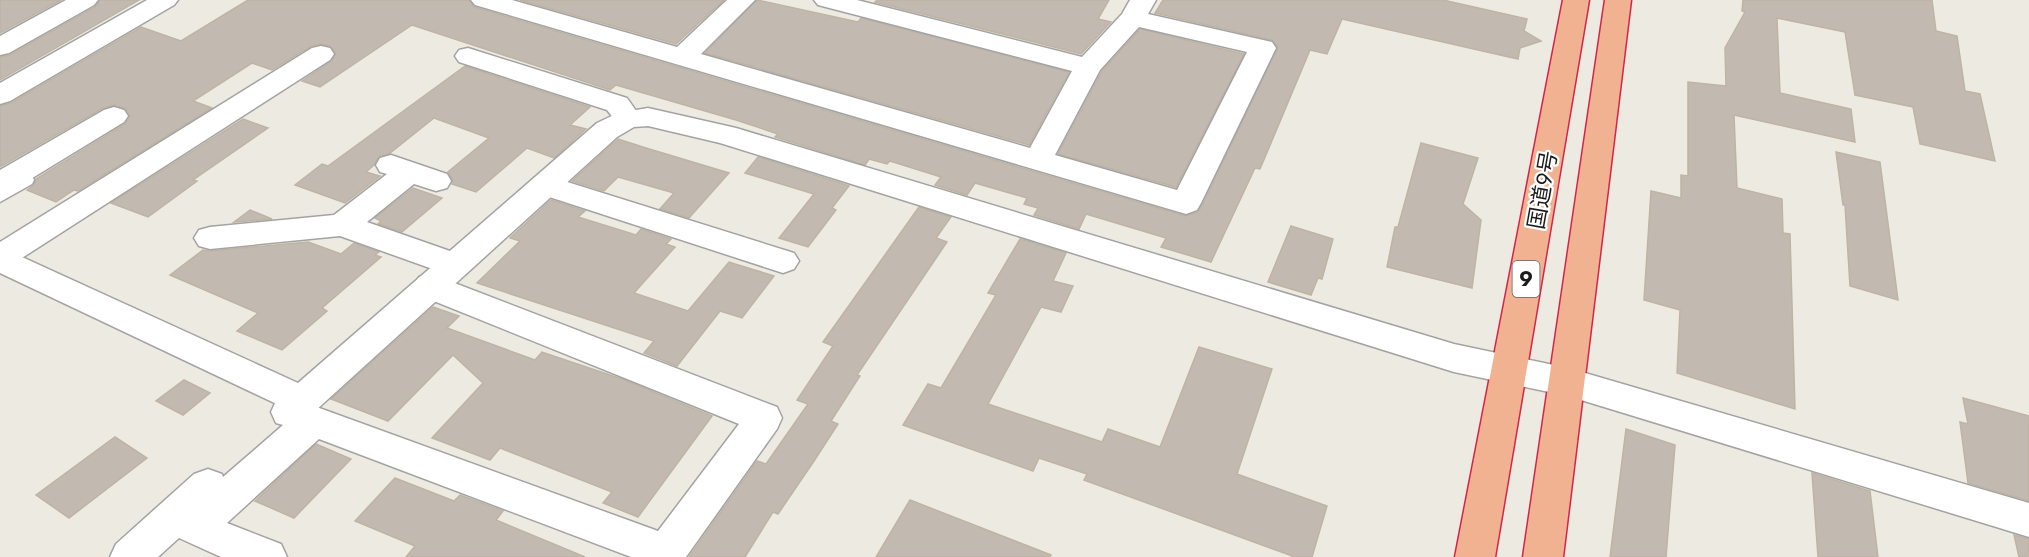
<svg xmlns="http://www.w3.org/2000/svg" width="2029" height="557" viewBox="0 0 2029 557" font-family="Jost,'Noto Sans JP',sans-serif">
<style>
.building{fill:#c2bab0;stroke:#bfb3a3;stroke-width:1.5}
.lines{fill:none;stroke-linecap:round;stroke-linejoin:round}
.service-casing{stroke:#a3a3a3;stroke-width:3}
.minor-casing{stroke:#a3a3a3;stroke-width:3}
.tertiary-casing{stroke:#a3a3a3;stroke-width:3}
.trunk-casing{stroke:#d72349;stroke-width:3}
.service{fill:#fff;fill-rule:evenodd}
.minor{fill:#fff;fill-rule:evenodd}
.tertiary{fill:#fff;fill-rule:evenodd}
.trunk{fill:#f1b292;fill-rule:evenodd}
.labels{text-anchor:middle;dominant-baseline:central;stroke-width:4.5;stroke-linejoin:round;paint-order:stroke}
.shield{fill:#fff;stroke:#606060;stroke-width:1.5}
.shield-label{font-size:21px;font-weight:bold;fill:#1c1c1c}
.street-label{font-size:22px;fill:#1c1c1c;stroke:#fff}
</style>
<rect width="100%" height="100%" fill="#edebe1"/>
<g class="building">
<path d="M0,0h61l-61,33z"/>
<path d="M100,0h39l-139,80v-23l10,-2 85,-48z"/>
<path d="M248,0h221l5,7 711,209 13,-4 5,-8 75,-157 -6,-7 -117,-27 8,-13h280l84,19 -3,12 17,10 -21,7 -2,11 -176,-40 -15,35 -17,-4 -50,119 -5,-1 -44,94 -50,-15 5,-9 -80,-24 -7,15 -45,-14 4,-7 -14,-4 3,-6 -52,-15 -8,12 -32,-10 6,-8 -51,-16 -3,3 -18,-5 -4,6 -90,-28 3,-3 -42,-14 -120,-35 -6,5 -198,-65 -92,62 -18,-6 30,-20 4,-8 -6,-7 -9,-2 -10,2 -39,24 -20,-7 -59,38 19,7 -134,83 -4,-1 -18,12 -29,-12 7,-5 2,-6 89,-55 5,-7 -4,-8 -11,-4 -12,3 -103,59v-61l11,-3 130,-76 40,14z"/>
<path d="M520,0h204l-48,44z"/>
<path d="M757,0l101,22 3,-4 208,54 -40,73 -324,-92z"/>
<path d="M877,0h232l-11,19 13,3 -30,32 -206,-52z"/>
<path d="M1743,0h189l4,31 21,5 8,55 15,3 15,67 -75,-17 -7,-37 -58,-12 -10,-63 -68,-14 3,75 71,16 4,33 -121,-27 3,73 45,11 1,34 7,1 5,175 -118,-36 3,-63 -36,-10 7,-109 30,7v-23l7,1v-94l38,4 -1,-38 20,-36 -3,-1z"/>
<path d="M1140,29l104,25 -68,133 -118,-33 44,-83z"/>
<path d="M465,66l125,41 -20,18 16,4 -32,29 -27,-10 -51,44 -24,-8 1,-4 -5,-8 41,-34 -55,-20 -44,35 -12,4 -4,8 -8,7 14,4 -35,27 -50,-18 27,-21 6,2z"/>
<path d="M243,119l25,9 -75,52 4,1 -49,36 -37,-14z"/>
<path d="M618,139l28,9 83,25 -40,45 -29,-9 14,-16 -56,-16 -14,14 -32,-10z"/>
<path d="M1421,143l57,15 -15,46 18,16 -9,68 -85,-21 8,-40h3z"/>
<path d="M1836,152l44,10 18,138 -48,-14 -5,-81h-2z"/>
<path d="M758,157l91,29 -17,22 4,2 -28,37 -29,-9 35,-44 -69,-21z"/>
<path d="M413,188l29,10 -40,34 -24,-8 3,-3 -6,-3z"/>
<path d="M551,200l34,11 -7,6 58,18 5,-6 30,10 -5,5 9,3 -41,46 54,18 41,-49 45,14 -32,42 -22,-7 -43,55 -33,-13 10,-12 -177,-58 43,-42 -10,-3z"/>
<path d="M919,207l32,10 -15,21 11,4 -90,133 3,1 -29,45 7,3 -24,37 -36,53 -5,-2 -28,45h-56l68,-96 9,3 42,-60 -11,-4 36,-54 -10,-4z"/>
<path d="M250,210l22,9 -38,3z"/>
<path d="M1291,226l42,13 -11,40 -4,-1 -7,17 -43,-13z"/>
<path d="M1020,239l46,14 -13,28 20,5 -12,26 -20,-5 -53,97 114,38 6,-13 52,18 39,-100 73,22 -35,105 90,32 -15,51h-17l-211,-77 3,-6 -48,-16 -6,13 -130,-46 25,-41 13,4 55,-93 -8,-2z"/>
<path d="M308,242l33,12 13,-11 25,9 -4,3 6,2 -59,51 5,3 -45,39 -45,-19 21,-18 -88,-38 33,-25 7,1z"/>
<path d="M433,307l26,9 -12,12 88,32 7,-8 80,27 90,37 -74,101 -35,-14 9,-11 -112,-44 -10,12 -58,-22 51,-55 -30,-28 -65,66 -57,-22z"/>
<path d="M184,380l26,13 -27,22 -27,-14z"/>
<path d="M1963,398l66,18v85l-61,-18 -8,-61 8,2z"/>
<path d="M1626,429l49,16 -9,112h-56z"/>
<path d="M115,437l32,21 -78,60 -33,-23z"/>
<path d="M316,444l35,15 -57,59 -39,-17z"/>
<path d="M1812,473l58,18 8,66h-60z"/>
<path d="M395,478l59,23 6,-6 43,16 -7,9 89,37h-179l9,-11 -60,-25z"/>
<path d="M910,500l141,55 -1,2h-174z"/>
<path d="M2014,535l15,4v17l-10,1z"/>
</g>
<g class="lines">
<defs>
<path id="service" d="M26,174l6,2 2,4 -2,4 -32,18v-14z"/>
<g id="minor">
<path d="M66,0h32l-4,5 -85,48 -9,2v-19z"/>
<path d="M147,0h31l-4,5 -164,96 -10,3v-21z"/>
<path d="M471,0h41l165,47 50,-47h28l-54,54 329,94 42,-77 -254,-66 -4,-5h43l225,57 40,-43 8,-14h26l-8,14 124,28 4,6 -75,155 -4,7 -11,4 -711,-209zM1139,27l108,25 -70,138 -122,-35 45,-85z"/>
<path d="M321,46l9,2 4,6 -4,6 -319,205 -11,4v-27l312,-194z"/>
<path d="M468,48l159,50 15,21 -4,6c-17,5 -21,-2 -31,-15l-148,-48 -4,-6 4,-6z"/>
<path d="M114,107l10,3 4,6 -4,6 -113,69 -11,3v-24l104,-60z"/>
<path d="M391,155l56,19 4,7 -4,7 -11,3 -22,-7 -47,38 100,35 4,8 -4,8 -12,4 -115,-41 -130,13 -11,-3 -5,-8 5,-8 11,-3 124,-12 53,-41 -7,-2 -4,-7 4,-7z"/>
<path d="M545,175l249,78 5,8 -5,8 -11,4 -249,-81 -4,-7 4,-7z"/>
<path d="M431,274l346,133 5,11 -5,11 -91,128h-55l-312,-118 -92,84 54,21 6,13h-66l-42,-19 -21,19h-48l6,-13 78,-70 14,-5 14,5 1,3 60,-52 -7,-2 -5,-11 5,-11 13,-4 369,134 81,-107 -320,-129 -5,-9 5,-9z"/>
<path d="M1568,368l461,135v34l-474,-145 -5,-10 5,-10z"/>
</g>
<path id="tertiary" d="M648,108l88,20 718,216 114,24 13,4 5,10 -5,10 -13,4 -114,-24 -734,-229 -72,-17 -14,1 -17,10 -302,274 -13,5 -302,-143v-26l298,136 299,-260 21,-10z"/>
<g id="trunk">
<path d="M1563,0h26l-94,557h-40z"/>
<path d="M1605,0h26l-68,557h-40z"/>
</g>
</defs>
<use href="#service" class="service-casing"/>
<use href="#minor" class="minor-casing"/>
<use href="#tertiary" class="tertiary-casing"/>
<use href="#trunk" class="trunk-casing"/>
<use href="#service" class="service"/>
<use href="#minor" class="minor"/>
<use href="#tertiary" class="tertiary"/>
<use href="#trunk" class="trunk"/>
</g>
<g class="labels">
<rect class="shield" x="1512.5" y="261" width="27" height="36" rx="4.5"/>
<g class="shield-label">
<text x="1526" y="279">9</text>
</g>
<g class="street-label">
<text transform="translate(1542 190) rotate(-80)">国道9号</text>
</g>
</g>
</svg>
